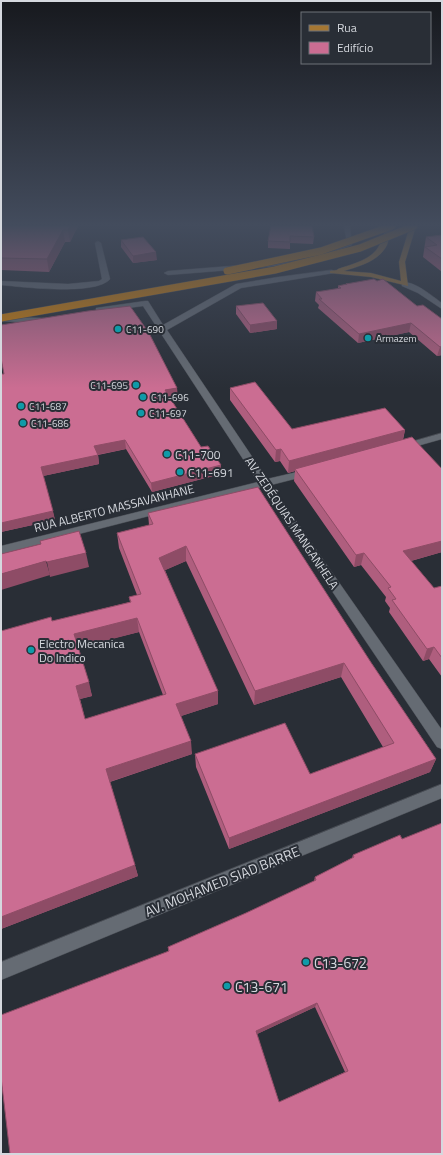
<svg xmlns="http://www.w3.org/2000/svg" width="443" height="1155" viewBox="0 0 443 1155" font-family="'Titillium Web',sans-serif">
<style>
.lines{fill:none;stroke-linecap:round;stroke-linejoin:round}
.minor-casing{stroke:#484c53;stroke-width:1}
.major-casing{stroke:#484c53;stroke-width:1}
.minor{fill:#656b73;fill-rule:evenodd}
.major{fill:#a57733;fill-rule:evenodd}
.highway-bridge-casing{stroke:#484c53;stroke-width:8;stroke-linecap:butt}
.highway-bridge{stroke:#d07f09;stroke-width:7}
.wall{fill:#af5e7e;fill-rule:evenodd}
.shaded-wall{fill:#8e4c66}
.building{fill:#cb6d92;stroke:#8e4c66;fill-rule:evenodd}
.culture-dot{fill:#0f9aa8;stroke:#292e36;stroke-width:1.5}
.labels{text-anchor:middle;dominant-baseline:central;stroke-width:4;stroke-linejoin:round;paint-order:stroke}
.far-poi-label{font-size:10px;fill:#d5d8de;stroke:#292e36;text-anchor:start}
.poi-label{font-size:12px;fill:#d5d8de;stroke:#292e36;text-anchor:start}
.street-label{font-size:12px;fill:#d5d8de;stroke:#292e36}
.near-street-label{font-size:14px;fill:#d5d8de;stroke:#292e36}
.near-poi-label{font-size:14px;fill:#d5d8de;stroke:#292e36;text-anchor:start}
</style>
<rect width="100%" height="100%" fill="#292e36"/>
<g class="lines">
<defs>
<g id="minor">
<path d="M344,226h6l2,19 -31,12h-4v-2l30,-12z"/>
<path d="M98,241l3,2 9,36c-14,17 -87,8 -109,6v-4l67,3 31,-3 3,-2 -7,-36z"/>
<path d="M301,259l2,1v2l-10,3 -125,10 -4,-2 4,-2 125,-10z"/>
<path d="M332,270l2,1v2l-93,15 -74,42 100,149 43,-10 5,3 -1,2 -43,11 171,245v19l-5,-2 -175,-260 -261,67v-8l257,-64 -115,-176 -44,6h-3v-4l49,-7h3l15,24 73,-41 42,-7z"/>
<path d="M402,282c13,-1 30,14 40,21v6l-24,-16 -16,-7z"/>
<path d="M1,317l43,1 4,2 -1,2 -11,1 -35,-2z"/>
<path d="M442,433v6l-39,11 -5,-3 2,-2z"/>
<path d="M442,784v14l-441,182v-18z"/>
</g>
<path id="major" d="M387,226h6c-3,6 -4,13 -6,19 -8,16 -27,21 -43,26l27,2 30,8 -2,-19 11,-36h6l-11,36 3,24 -37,-9 -41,-4v-2l7,-1 1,-1c14,-5 35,-9 42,-25 3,-6 4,-12 7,-18z"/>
</defs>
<use href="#minor" class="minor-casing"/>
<use href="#major" class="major-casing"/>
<use href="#minor" class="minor"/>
<use href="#major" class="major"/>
<defs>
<g id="highway-bridge">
<path d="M227,271l94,-20 71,-25"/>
<path d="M1,318l274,-48 85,-22 54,-22"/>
</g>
</defs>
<use href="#highway-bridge" class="highway-bridge-casing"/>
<use href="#highway-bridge" class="highway-bridge"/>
</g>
<g class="wall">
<path d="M1,226h77l-8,16h-5l-16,30 -48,-2z"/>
<path d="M271,226l43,11 -1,7 -23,-1v6l-22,-1v-7z"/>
<path d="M442,235v37l-19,-15 3,-20z"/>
<path d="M121,240l36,20 -24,3 -12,-16z"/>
<path d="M377,281l40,25 25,13v36l-5,1 -28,-24 -51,11 -40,-35 1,-3 -4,-4 1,-9 22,-3v-3l8,-1v-1z"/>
<path d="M236,306l41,15v8l-27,4 -14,-19z"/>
<path d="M1,374l177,23 -8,1 31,49 20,18v9l-69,18 -26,-43 -28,6 1,9 -56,12 12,44 -54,12z"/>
<path d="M230,388l62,41 113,1 -2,10 39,29v83l-31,9 23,27 8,-2v91l-13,-18 -6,2 -34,-49 1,-4 -5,-7 1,-4 -25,-32 -7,2 -60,-86 1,-10 -7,2 -8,-12 -5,1 -45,-62z"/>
<path d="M148,513l224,151 64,95 -6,13 -201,77 -33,-82 -1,-13 115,20 73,-27 -42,-70 -87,28 -68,-144 -21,9 53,134 -37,12 11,38 -82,28 28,94 -137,53v-298l51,-10 78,-19 -1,-5 8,-2 -18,-47 -2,-15 32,-8zM139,632l24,63 -78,24 -5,-20 12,-3 -14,-49z"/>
<path d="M402,839l40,315h-432l158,-203v-4l78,-34 68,-32 1,-4 37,-19 1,-3zM315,1007l30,65 -66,30 -22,-68z"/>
</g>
<g class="shaded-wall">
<path d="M70,226h8l-8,16 -2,-12z"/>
<path d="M63,230l2,12 -16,30 -2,-13z"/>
<path d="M156,252l1,8 -24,3v-7z"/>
<path d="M277,321v8l-27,4v-8z"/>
<path d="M411,323l-2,9 -51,11 1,-9z"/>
<path d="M442,346v9l-5,1 3,-9z"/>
<path d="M177,388l1,9 -12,2 -1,-9z"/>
<path d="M405,430l-3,12 -107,27v2l-7,2 1,-12z"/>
<path d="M125,440l1,9 -30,6 -2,-9z"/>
<path d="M281,449l-1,12 -5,1 1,-12z"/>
<path d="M98,455l1,9 -56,12 -2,-9z"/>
<path d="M221,465v9l-69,18 -1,-9z"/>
<path d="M53,511l2,9 -54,12v-9z"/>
<path d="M442,541v11l-42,12 3,-13z"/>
<path d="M186,546v15l-25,11 -2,-14z"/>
<path d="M86,553l3,14 -39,10 -3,-15z"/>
<path d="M364,553l-3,12 -7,2 2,-12z"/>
<path d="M46,561l4,14 -49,15v-16z"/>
<path d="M137,618l2,14 -61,16 -4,-14z"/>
<path d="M434,647l-5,12 -6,2 4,-12z"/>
<path d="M344,663l-3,14 -87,28 1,-14z"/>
<path d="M89,682l3,14 -12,3 -4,-13z"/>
<path d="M218,691v13l-40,13 -2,-13z"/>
<path d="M191,741l1,13 -83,28 -3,-13z"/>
<path d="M436,759l-6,13 -201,77v-11z"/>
<path d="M135,865l3,11 -137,53v-12z"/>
<path d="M317,1003l-2,4 -60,28 1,-4z"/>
</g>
<g class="building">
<path d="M1,226h69l-2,4h-5l-16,29 -46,-1z"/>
<path d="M271,226h41l2,11 -24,-1v6l-22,-1z"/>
<path d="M442,235v24l-17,-12 12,-2 -11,-8z"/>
<path d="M143,237l13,15 -23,4 -12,-16z"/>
<path d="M374,279l3,2 6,-2 34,27 6,-1 19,14v27l-2,1 -29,-24 -52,11 -40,-35h3l-6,-7 25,-4 -3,-2 9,-2h-1z"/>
<path d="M263,303l14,18 -27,4 -14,-19z"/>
<path d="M130,306l19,27 28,55 -12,2 36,57 7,-1 13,19 -70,18 -26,-43 -31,6 4,9 -57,12 12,44 -52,12v-149h3l-3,-16v-33l87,-14z"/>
<path d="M255,382l37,47 93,-21 20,22 -116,31 -8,-12 -5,1 -46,-62z"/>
<path d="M412,437l30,32v72l-39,10 31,37 8,-2v72l-8,-11 -7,2 -35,-49 4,-1 -8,-11 3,-1 -27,-34 -8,2 -61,-86z"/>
<path d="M258,487l114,177 64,95 -207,79 -34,-84 90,-31 25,51 84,-31 -50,-80 -89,28 -69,-145 -27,12 59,133 -42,13 15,37 -85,28 29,96 -134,52v-286l50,-14 1,4 79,-19 -2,-5 12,-3 -24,-61 36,-9 -5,-11zM137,618l29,76 -81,25 -9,-33 13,-4 -15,-48z"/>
<path d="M79,531l7,22 -39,9 -1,-1 -45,13v-20l40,-10 -1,-3z"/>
<path d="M442,823v331h-432l-9,-77v-62l168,-64 -1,-4 78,-34 70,-33 -1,-3 39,-20 -1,-2 47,-20 2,4zM317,1003l31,68 -69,31 -23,-71z"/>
</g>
<linearGradient id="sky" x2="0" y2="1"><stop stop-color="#17191e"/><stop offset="0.58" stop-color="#434c5d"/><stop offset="1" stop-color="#434c5d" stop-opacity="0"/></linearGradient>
<rect width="443" height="388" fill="url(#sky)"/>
<g class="culture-dot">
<circle cx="118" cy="329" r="4"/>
<circle cx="368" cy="338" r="4"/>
<circle cx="136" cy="385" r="4"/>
<circle cx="143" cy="397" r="4"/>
<circle cx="21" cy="406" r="4"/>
<circle cx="141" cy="413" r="4"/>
<circle cx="23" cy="423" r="4"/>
<circle cx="167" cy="454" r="4"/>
<circle cx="180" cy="472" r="4"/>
<circle cx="31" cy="650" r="4"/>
<circle cx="306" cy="962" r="4"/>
<circle cx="227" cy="986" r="4"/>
</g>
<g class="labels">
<g class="far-poi-label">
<text x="126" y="329">C11-690</text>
<text x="376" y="338">Armazem</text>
<text x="128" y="385" text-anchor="end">C11-695</text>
<text x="151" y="397">C11-696</text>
<text x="29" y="406">C11-687</text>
<text x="149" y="413">C11-697</text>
<text x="31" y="423">C11-686</text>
</g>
<g class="poi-label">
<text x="175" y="454">C11-700</text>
<text x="188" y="472">C11-691</text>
<text x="39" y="643">Electro Mecanica<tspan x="39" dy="14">Do Indico</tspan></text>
</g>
<g class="street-label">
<text transform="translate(114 508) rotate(-14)">RUA ALBERTO MASSAVANHANE</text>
<text transform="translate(292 523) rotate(56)">AV. ZEDÉQUIAS MANGANHELA</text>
</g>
<g class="near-street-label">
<text transform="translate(222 881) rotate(-22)">AV. MOHAMED SIAD BARRE</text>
</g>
<g class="near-poi-label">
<text x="314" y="962">C13-672</text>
<text x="235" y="986">C13-671</text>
</g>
</g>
<rect width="443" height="1155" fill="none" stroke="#d5d8de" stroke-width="4"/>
<rect x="301" y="12" width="130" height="52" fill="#292e36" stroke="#6e7279"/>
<rect x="309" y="25" width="20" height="6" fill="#a57733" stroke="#6e7279"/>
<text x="337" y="32" font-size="12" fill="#d5d8de">Rua</text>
<rect x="309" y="42" width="20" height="12" fill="#cb6d92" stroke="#6e7279"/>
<text x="337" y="52" font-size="12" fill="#d5d8de">Edifício</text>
</svg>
